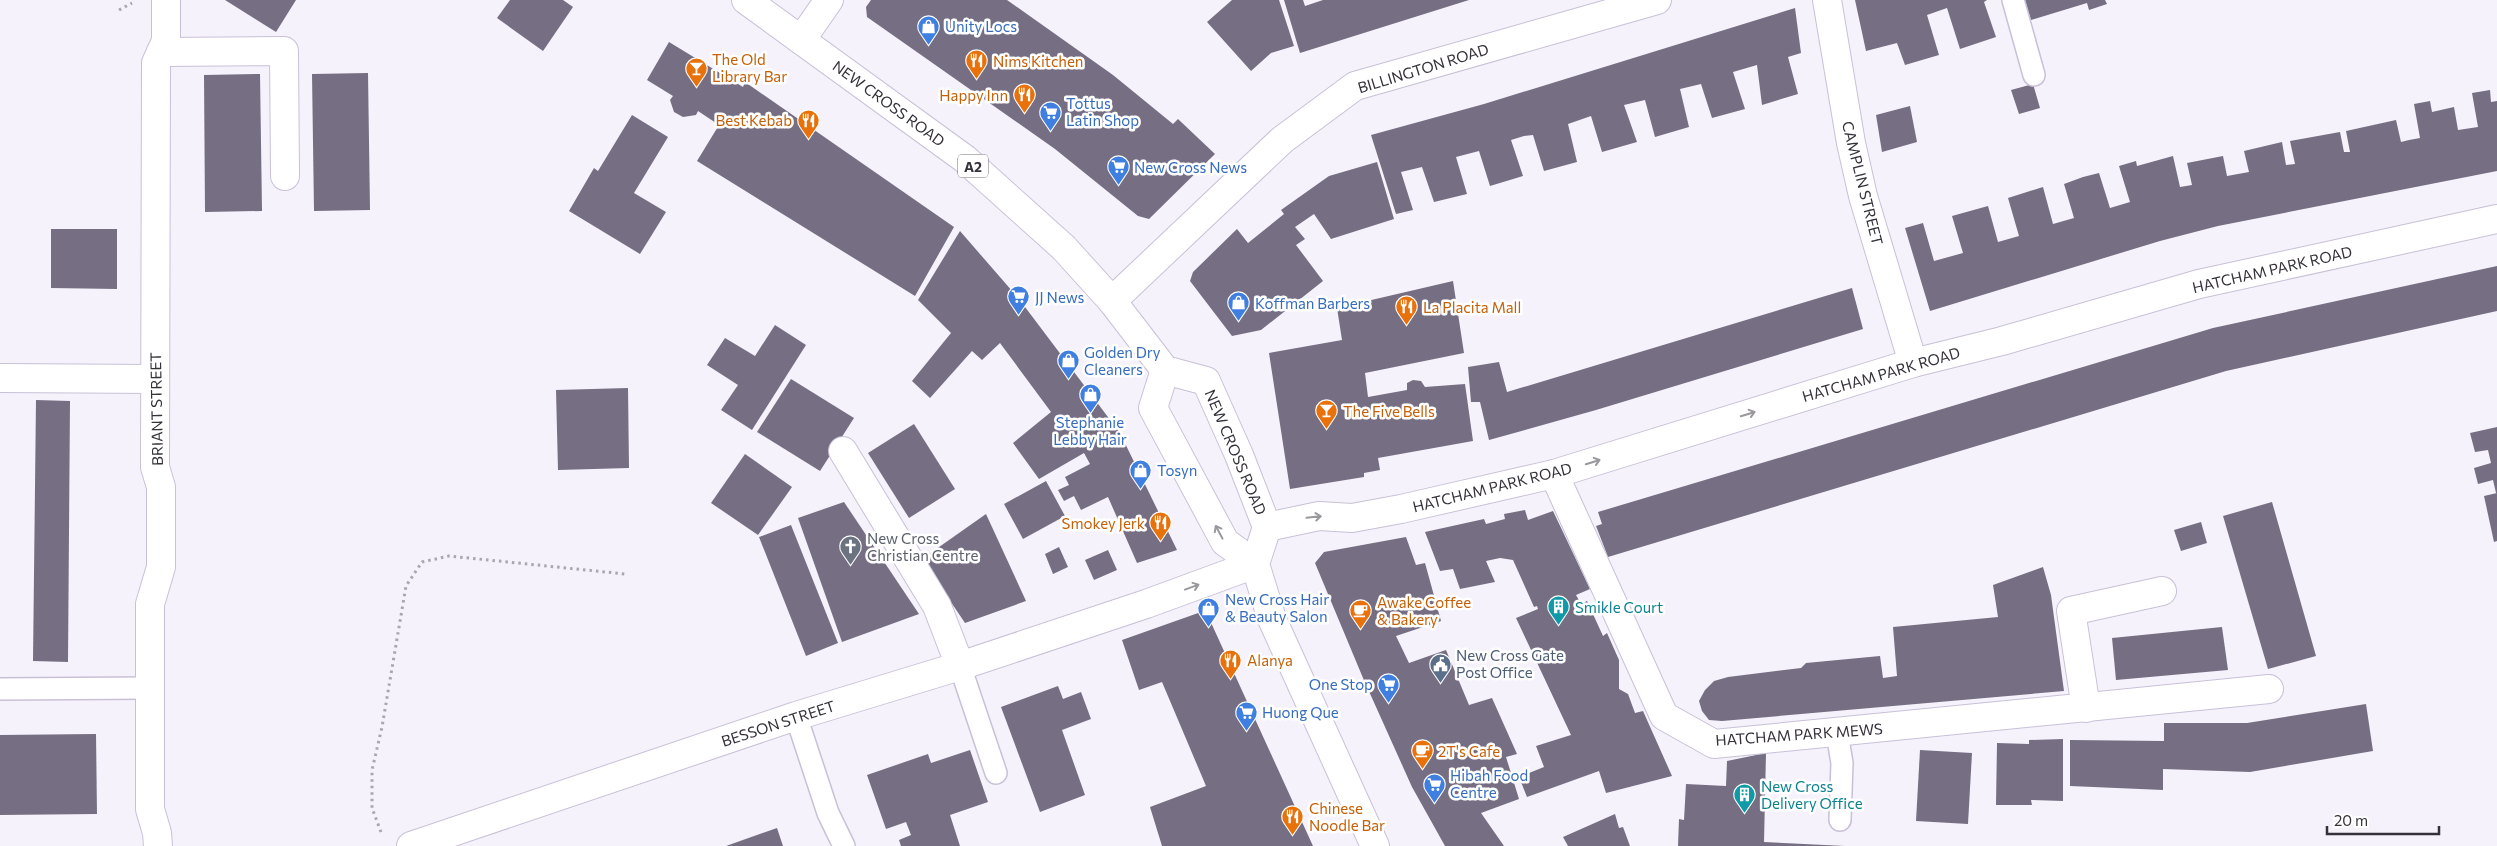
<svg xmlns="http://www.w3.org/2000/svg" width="2497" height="846" viewBox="0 0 2497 846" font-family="Commissioner,sans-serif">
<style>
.building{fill:#766e82}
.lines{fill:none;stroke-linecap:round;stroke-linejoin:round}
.service-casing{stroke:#c9c0d7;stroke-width:24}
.minor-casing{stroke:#c9c0d7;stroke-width:30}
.trunk-casing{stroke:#c9c0d7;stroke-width:30}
.path{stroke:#aaa6af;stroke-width:3;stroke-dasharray:2.5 4;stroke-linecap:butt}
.service{stroke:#fff;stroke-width:21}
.minor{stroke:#fff;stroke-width:28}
.trunk{stroke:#fff;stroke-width:28}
.oneway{stroke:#9a989c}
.labels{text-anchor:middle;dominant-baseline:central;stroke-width:5;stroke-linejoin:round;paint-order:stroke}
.shield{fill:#fff;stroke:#726f75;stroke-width:1}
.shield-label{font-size:14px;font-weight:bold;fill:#35313a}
.shop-label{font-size:15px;fill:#366cbe;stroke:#fff;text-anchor:start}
.food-label{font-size:15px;fill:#c56008;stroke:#fff;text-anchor:start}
.street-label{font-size:15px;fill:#35313a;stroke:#fff}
.worship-label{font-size:15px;fill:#5b616d;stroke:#fff;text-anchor:start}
.culture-label{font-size:15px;fill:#0d838f;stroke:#fff;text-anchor:start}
.service-label{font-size:15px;fill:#4e5e75;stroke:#fff;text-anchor:start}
</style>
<rect width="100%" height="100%" fill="#f6f2fc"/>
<g class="building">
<path d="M225,0h71l-20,32z"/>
<path d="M510,0h53l10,7 -30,44 -46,-33z"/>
<path d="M871,0h136l106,75 60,49 5,-5 37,35 -66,65 -11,-3 -83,-67 -188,-132 -1,-10z"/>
<path d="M1232,0h47l15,46 -23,7 -20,18 -44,-49z"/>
<path d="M1284,0h19l2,6 18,-6h146l-169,53z"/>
<path d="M1855,0h132l-3,2 12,35 -36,12 -13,-41 -20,7 12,40 -34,10 -8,-22 -31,8z"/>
<path d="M2025,0h80l2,4 -18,6 -2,-7 -56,17z"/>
<path d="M1795,8l6,45 -13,4 10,37 -36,11 -5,-40 -24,7 12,37 -33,9 -11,-34 -21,5 9,38 -34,10 -10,-37 -21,5 13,37 -35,10 -11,-36 -23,8 9,38 -33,9 -11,-36 -9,1 -13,4 12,36 -33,10 -11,-35 -23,6 11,37 -33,8 -12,-35 -21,5 12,38 -17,4 -25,-79 113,-31z"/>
<path d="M669,42l74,45 2,-5 209,145 -39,69 -218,-135 22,-36 -21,-14 -2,4 -13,2 -9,-5 -4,-12 3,-4 -26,-16z"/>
<path d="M368,73l2,137 -56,1 -2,-137z"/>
<path d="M260,74l2,137 -57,1 -1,-137z"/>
<path d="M2033,84l7,24 -21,6 -8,-24z"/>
<path d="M2490,90l1,12 6,-1v70l-279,55 -58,15 -230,70 -25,-83 18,-5 11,38 29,-8 -11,-37 36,-10 10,36 21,-6 -11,-38 35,-11 10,37 21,-6 -10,-34 19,-7 16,-4 11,35 20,-6 -11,-36 17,-5 1,5 36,-10 7,31 12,-2 -5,-22 36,-7 4,20 22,-4 -5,-21 38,-9 4,23 9,-1 -5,-23 50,-9 4,20h6l-4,-21 50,-11 5,22 8,-2 11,-2 -6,-34 16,-3 2,11 22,-5 4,23 20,-3 -6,-34z"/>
<path d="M1910,106l7,36 -35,10 -6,-37z"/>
<path d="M632,115l36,22 -34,56 32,19 -26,42 -71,-43 25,-43 4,3z"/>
<path d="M1377,162l17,57 -63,20 -17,-25 -19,13 10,12 -9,6 27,36 -62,49 -29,6 -42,-55 3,-9 44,-43 11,14 36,-29 -3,-4 48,-34z"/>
<path d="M51,229h66v60l-66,-1z"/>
<path d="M960,231l59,68 101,134 57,117 -40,13 -29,-66 -27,13 -7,-14 -10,5 -6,-11 11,-5 -4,-8 25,-13 -6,-11 -45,26 -26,-36 38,-31 -51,-69 -18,17 -10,-9 -42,47 -18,-17 39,-48 -33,-33z"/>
<path d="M2497,266v45l-271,60 -618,186 -12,-31 6,-2 -4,-12 615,-184z"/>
<path d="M1453,281l11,72 -99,20 3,24 39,-7v-7l6,-3 8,1 4,6 40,-3 8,57 -95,17 2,12 -16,3v4l-74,12 -21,-136 73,-13 -5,-32z"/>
<path d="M1852,288l11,41 -267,81 -107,30 -9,-38h-9l-3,-35 31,-5 8,30z"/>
<path d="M775,325l31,20 -54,85 -31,-20 17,-25 -31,-20 18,-27 30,18z"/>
<path d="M791,379l63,39 -34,53 -63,-39z"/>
<path d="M628,388l1,80 -71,2 -2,-80z"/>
<path d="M36,400l34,1 -2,261 -35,-1z"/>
<path d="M914,424l41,65 -46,29 -41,-65z"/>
<path d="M2497,427v66h-1l-3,-13 -15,4 -4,-16 17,-5 -3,-13 -13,2 -5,-19z"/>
<path d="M745,454l47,33 -34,48 -47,-32z"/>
<path d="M1046,481l19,35 -42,23 -19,-35z"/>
<path d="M2497,493v48l-3,1 -10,-46z"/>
<path d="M844,502l75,112 -77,28 -44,-124z"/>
<path d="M2272,502l44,154 -48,13 -45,-153z"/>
<path d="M1525,510l3,10 25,-9 37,78 -14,6 5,9 6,-3 16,35 4,-3 12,27v29l9,5 7,19 8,-2 29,65 -66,17 -7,-22 -72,26 -8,-20 25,-10 -8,-21 35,-11 -55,-117 22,-9 -1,-3 -3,1 -21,-47 -13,-2 -14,3 9,21 -35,7 -7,-20 -13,2 -15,-39 59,-13 2,5 19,-5 -1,-5z"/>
<path d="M986,514l40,87 -61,22 -43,-64z"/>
<path d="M2201,522l6,21 -26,8 -7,-21z"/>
<path d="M791,525l47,118 -32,13 -47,-119z"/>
<path d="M1406,537l10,28 9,-2 16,58 -45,15 13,27 37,-13 23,55 23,-7 25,56 -11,3 13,42 -38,14 23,33h-59l-33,-59 -49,-109 -48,-115 9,-11z"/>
<path d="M1059,547l9,20 -15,7 -8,-20z"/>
<path d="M1108,550l9,20 -23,10 -9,-20z"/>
<path d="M2043,567l8,28 13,96 -342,30 -13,-1 -7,-9 -3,-10 6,-11 9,-9 14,-4 73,-9 5,-5 74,-7 3,22 14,-2 -4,-49 105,-10 -5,-32z"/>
<path d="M1201,612l7,4 105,230h-151l-12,-39 56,-21 -44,-104 -23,8 -17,-50z"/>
<path d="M2222,627l6,43 -112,10 -4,-42z"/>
<path d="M1058,686l5,13 18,-7 10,27 -29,11 23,65 -45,17 -39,-105z"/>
<path d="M2366,704l7,47 -123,21 -87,-3v21l-93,-4v-46l94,1v-18h83z"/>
<path d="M96,734l1,80 -97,1v-80z"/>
<path d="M2063,739v62l-32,-1 1,5h-36l1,-62 32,1v-4z"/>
<path d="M970,750l18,52 -38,13 10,31h-59l-2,-6 12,-5 -5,-13 -20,7 -19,-54 61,-21 3,9z"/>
<path d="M1920,750l52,3 -4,71 -52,-3z"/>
<path d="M1766,753l-2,89 81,4h-167l1,-27 5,1 2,-36 40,2 1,-25z"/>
<path d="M1615,814l4,14 4,-1 7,19h-62l-5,-9z"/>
<path d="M777,828l6,18h-57z"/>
</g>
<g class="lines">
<defs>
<g id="service">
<path d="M2013,0l21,75"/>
<path d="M960,666l36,107"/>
<path d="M0,689l150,-1"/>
<path d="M796,716l32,97 16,33"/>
<path d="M1837,733l5,30 -2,57"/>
</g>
<g id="minor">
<path d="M1827,0l24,143 12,53 50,167"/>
<path d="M801,40l28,-40"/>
<path d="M161,52l123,-1 1,125"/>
<path d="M1112,301l170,-161 73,-54 302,-86"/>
<path d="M0,378l155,1"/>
<path d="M843,451l94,155 23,60"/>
<path d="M1554,474l110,242 50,28 555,-55"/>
<path d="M1267,527l52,-11 33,2 49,-9 153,-35 359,-111 89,-22 197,-57 298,-65"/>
<path d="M2086,708l-15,-97 91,-20"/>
<path d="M158,846l-1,-13 -7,-24v-205l11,-37v-80l-6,-20 1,-404 10,-22v-41"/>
<path d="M411,846l385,-130 164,-50 186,-62 109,-40"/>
</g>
<g id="trunk">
<path d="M746,0l219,159 99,89 48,53 53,69 41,11 33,74 28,72 -12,37 17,55 103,227"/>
<path d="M1165,370l-12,38 72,134 30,22"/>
</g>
</defs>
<use href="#service" class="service-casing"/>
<use href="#minor" class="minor-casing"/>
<use href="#trunk" class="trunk-casing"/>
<g class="path">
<path d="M119,10l13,-7"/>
<path d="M381,832l-9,-24v-38l10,-43 24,-141 16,-24 27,-6 176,18"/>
</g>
<use href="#service" class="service"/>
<use href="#minor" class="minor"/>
<use href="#trunk" class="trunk"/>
</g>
<defs><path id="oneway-shaft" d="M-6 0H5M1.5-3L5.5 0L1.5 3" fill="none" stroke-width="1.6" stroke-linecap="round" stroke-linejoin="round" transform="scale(1.25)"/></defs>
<g class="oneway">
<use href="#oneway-shaft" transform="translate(1748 414) rotate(-17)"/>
<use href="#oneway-shaft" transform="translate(1593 462) rotate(-17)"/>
<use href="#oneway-shaft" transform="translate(1314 517) rotate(-6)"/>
<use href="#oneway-shaft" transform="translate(1219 532) rotate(-118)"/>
<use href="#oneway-shaft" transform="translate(1192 587) rotate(-20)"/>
</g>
<defs>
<symbol id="shop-pin" viewBox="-11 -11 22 30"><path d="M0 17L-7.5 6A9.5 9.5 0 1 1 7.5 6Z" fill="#3f7fe0" stroke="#fff"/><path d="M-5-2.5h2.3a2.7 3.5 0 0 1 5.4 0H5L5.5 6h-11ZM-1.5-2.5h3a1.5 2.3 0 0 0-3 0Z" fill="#fff"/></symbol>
<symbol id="restaurant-pin" viewBox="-11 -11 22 30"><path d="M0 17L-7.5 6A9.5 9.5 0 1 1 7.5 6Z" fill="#e8710a" stroke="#fff"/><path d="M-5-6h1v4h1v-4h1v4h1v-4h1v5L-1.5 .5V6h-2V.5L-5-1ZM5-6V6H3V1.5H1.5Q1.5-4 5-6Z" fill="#fff"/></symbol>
<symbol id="bar-pin" viewBox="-11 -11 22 30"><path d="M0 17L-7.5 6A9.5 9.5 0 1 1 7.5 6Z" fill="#e8710a" stroke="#fff"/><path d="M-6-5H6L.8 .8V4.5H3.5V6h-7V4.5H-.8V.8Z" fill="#fff"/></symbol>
<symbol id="supermarket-pin" viewBox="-11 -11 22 30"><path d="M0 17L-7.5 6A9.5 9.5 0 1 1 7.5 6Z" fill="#3f7fe0" stroke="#fff"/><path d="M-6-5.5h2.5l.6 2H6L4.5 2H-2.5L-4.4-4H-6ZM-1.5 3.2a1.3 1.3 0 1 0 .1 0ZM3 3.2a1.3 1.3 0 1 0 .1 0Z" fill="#fff"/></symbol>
<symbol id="church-pin" viewBox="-11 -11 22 30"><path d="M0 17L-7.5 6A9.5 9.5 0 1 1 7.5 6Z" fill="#6b7280" stroke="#fff"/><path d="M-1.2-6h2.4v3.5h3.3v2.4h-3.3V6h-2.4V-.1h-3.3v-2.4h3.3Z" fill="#fff"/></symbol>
<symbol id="building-pin" viewBox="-11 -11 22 30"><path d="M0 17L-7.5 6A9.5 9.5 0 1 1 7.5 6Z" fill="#0f9aa8" stroke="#fff"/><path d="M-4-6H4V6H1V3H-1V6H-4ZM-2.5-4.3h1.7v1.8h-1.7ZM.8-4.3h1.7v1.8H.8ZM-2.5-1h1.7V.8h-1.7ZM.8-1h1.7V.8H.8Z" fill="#fff"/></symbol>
<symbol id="cafe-pin" viewBox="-11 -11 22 30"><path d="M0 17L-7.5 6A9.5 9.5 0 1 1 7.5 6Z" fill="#e8710a" stroke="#fff"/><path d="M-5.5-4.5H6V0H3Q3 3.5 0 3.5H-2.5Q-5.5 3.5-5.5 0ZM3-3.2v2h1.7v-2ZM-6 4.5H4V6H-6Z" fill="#fff"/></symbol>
<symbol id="civic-pin" viewBox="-11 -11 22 30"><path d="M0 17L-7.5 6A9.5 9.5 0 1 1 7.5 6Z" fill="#5c6f8a" stroke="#fff"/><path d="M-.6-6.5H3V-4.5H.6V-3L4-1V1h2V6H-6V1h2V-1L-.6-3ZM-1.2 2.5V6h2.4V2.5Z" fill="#fff"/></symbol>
</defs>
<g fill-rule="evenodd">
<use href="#shop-pin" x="916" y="14" width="25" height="34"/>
<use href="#restaurant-pin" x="964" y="48" width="25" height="34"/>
<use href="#bar-pin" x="684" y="56" width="25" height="34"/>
<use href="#restaurant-pin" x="1012" y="82" width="25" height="34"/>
<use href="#supermarket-pin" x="1038" y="100" width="25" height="34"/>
<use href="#restaurant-pin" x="796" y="108" width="25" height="34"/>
<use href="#supermarket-pin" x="1106" y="154" width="25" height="34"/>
<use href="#supermarket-pin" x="1006" y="284" width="25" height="34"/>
<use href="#shop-pin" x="1226" y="290" width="25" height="34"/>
<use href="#restaurant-pin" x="1394" y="294" width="25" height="34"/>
<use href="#shop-pin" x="1056" y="348" width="25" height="34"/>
<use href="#shop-pin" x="1078" y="382" width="25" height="34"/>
<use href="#bar-pin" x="1314" y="398" width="25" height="34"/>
<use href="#shop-pin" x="1128" y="458" width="25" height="34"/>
<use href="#restaurant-pin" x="1148" y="510" width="25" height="34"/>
<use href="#church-pin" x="838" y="534" width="25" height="34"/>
<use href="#building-pin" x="1546" y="594" width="25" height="34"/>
<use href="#shop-pin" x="1196" y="596" width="25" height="34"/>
<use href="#cafe-pin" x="1348" y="598" width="25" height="34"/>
<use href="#restaurant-pin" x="1218" y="648" width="25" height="34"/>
<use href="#civic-pin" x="1428" y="652" width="25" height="34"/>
<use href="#supermarket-pin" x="1376" y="672" width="25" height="34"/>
<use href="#supermarket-pin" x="1234" y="700" width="25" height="34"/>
<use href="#cafe-pin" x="1410" y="738" width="25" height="34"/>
<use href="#supermarket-pin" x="1422" y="772" width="25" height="34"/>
<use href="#building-pin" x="1732" y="782" width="25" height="34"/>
<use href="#restaurant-pin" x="1280" y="804" width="25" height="34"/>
</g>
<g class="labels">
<rect class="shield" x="958" y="154.5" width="30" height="23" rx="4"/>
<g class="shield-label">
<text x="973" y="166">A2</text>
</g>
<g class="shop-label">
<text x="945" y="26">Unity Locs</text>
<text x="1066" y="103">Tottus<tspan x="1066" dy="17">Latin Shop</tspan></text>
<text x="1134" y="167">New Cross News</text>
<text x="1035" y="297">JJ News</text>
<text x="1255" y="303">Koffman Barbers</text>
<text x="1084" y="352">Golden Dry<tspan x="1084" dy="17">Cleaners</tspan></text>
<text x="1090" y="422" text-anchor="middle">Stephanie<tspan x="1090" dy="17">Lebby Hair</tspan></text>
<text x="1157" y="470">Tosyn</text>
<text x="1225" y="599">New Cross Hair<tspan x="1225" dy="17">&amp; Beauty Salon</tspan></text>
<text x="1373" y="684" text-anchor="end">One Stop</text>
<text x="1262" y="712">Huong Que</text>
<text x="1450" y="775">Hibah Food<tspan x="1450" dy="17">Centre</tspan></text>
</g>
<g class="food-label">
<text x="712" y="59">The Old<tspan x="712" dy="17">Library Bar</tspan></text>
<text x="993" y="61">Nims Kitchen</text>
<text x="1008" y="95" text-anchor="end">Happy Inn</text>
<text x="792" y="120" text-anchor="end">Best Kebab</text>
<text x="1423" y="307">La Placita Mall</text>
<text x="1343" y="411">The Five Bells</text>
<text x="1145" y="523" text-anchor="end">Smokey Jerk</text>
<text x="1377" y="602">Awake Coffee<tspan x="1377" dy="17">&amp; Bakery</tspan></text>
<text x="1247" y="660">Alanya</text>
<text x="1438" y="751">2T's Cafe</text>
<text x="1309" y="808">Chinese<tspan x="1309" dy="17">Noodle Bar</tspan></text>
</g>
<g class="street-label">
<text transform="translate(1423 68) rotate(-17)">BILLINGTON ROAD</text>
<text transform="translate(889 103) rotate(36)">NEW CROSS ROAD</text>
<text transform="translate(1863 183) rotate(76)">CAMPLIN STREET</text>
<text transform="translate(2272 269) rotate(-13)">HATCHAM PARK ROAD</text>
<text transform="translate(1881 374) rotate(-16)">HATCHAM PARK ROAD</text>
<text transform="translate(156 409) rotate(-91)">BRIANT STREET</text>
<text transform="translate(1236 452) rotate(67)">NEW CROSS ROAD</text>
<text transform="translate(1492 487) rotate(-14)">HATCHAM PARK ROAD</text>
<text transform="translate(778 723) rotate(-18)">BESSON STREET</text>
<text transform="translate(1799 734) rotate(-4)">HATCHAM PARK MEWS</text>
</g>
<g class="worship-label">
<text x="867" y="538">New Cross<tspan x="867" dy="17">Christian Centre</tspan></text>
</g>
<g class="culture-label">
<text x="1575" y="607">Smikle Court</text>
<text x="1761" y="786">New Cross<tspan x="1761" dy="17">Delivery Office</tspan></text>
</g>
<g class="service-label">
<text x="1456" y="655">New Cross Gate<tspan x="1456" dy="17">Post Office</tspan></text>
</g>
</g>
<path d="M2327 826v8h112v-8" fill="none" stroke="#35313a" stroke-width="2.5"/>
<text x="2334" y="826" font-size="15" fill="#35313a" stroke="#ffffff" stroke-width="4" paint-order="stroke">20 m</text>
</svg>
